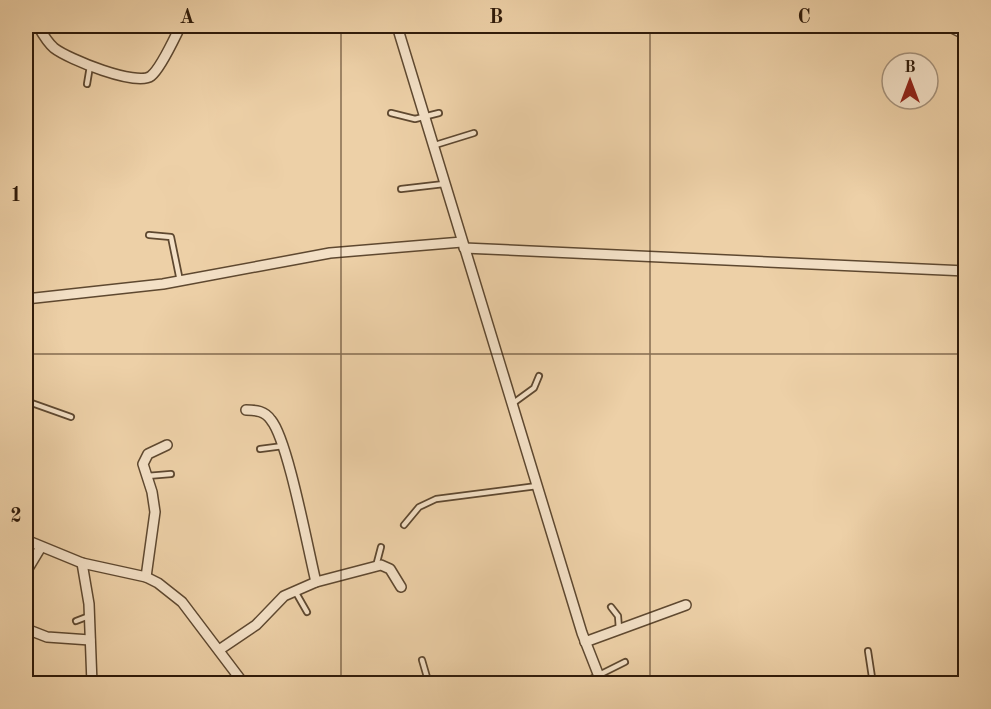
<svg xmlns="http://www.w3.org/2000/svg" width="991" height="709" viewBox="0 0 991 709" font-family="'Old Standard TT',serif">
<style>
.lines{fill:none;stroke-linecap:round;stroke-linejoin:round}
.service-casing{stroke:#5e4830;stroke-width:8}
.minor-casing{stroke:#5e4830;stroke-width:12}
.service{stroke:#f3e0c6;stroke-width:4.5}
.minor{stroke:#f3e0c6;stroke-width:9}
.grid{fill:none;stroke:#2f1a09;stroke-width:1.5;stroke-opacity:0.55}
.neatline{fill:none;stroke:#2f1a09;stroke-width:2}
.grid-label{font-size:20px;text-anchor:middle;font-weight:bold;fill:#2f1a09}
</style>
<rect width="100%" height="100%" fill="#edd0a7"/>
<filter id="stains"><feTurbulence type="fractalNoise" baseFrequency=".00333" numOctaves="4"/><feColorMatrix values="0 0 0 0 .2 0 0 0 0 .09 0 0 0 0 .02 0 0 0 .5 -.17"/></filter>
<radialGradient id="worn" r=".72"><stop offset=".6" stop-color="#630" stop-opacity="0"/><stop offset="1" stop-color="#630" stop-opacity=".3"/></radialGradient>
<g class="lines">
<defs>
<g id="service">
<path d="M87,84l3,-18"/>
<path d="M391,113l24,6 24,-6"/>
<path d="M432,146l42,-13"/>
<path d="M401,189l43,-5"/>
<path d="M149,235l22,2 9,44"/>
<path d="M26,401l45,16"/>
<path d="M512,404l22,-16 5,-12"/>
<path d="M260,449l23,-3"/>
<path d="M147,476l24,-2"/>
<path d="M404,525l15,-18 17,-8 101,-13"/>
<path d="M376,566l5,-19"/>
<path d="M295,591l12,21"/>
<path d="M611,607l7,9 1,13"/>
<path d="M76,621l13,-5"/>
<path d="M868,651l5,33"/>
<path d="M422,660l7,24"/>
<path d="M735,679l1,5"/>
<path d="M959,679v5"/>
<path d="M802,682v2"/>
<path d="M581,684l44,-22"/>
</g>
<g id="minor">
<path d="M38,26c4,7 9,16 16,22 14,11 83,39 97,28 10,-8 23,-37 29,-49"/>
<path d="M397,26l185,607 20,51"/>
<path d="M948,26l18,9"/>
<path d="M464,248l502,23"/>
<path d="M26,299l137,-15 167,-31 132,-11"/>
<path d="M246,410c10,0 19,1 25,10 17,20 37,130 45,162"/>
<path d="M26,540l56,23 64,14 12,6 24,19 62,82"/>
<path d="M82,563l7,41 3,80"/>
<path d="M26,572l15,-25"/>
<path d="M146,577l9,-65 -3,-20 -9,-28 5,-10 19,-9"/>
<path d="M29,630l18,7 43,3"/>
<path d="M585,642l101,-37"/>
<path d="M219,650l37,-25 28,-29 32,-14 65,-17 9,4 11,18"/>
</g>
</defs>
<use href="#service" class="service-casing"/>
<use href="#minor" class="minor-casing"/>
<use href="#service" class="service"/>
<use href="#minor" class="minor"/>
</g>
<path class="grid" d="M341,26v658M650,26v658M26,354h940"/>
<rect width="991" height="709" fill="none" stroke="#edd0a7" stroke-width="66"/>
<g transform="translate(910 81)"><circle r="28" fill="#f3e0c6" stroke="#a5917a" stroke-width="1.5"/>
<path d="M0-4.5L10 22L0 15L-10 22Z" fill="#8f2418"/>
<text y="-9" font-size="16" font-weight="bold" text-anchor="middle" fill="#2f1a09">B</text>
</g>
<rect x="33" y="33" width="925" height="643" class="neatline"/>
<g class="grid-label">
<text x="187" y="23">A</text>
<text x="496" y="23">B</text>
<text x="804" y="23">C</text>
<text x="16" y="201">1</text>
<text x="16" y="522">2</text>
</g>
<rect width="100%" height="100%" filter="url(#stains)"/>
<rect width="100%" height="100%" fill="url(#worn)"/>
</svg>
